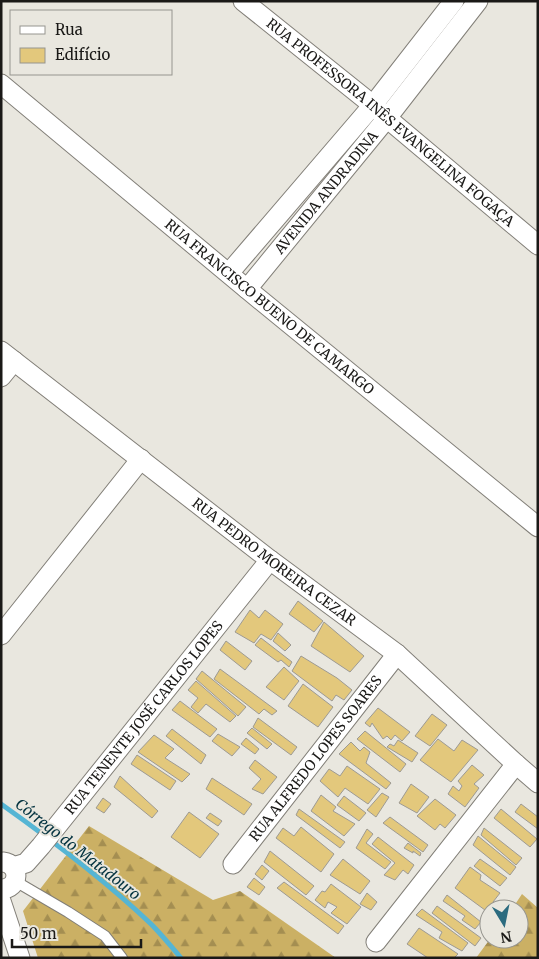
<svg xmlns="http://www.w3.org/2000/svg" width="539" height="959" viewBox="0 0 539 959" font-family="Merriweather,serif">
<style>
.forest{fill:url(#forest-firs)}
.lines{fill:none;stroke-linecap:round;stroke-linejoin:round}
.stream{stroke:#55b5d4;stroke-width:5}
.building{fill:#e3c87c;stroke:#9d9a93}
.lane-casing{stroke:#827f78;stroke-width:12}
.street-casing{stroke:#827f78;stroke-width:21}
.lane{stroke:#fff;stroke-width:10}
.street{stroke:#fff;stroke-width:19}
.labels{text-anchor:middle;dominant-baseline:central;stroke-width:4;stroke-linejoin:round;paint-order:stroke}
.street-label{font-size:14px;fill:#1a1917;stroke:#e9e7df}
.water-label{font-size:15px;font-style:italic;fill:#03323f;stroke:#e9e7df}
</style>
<defs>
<pattern id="forest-firs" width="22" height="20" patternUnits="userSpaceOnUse" patternTransform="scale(1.25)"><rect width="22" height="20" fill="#cbb064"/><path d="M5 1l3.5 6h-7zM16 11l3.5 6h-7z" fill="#a48e51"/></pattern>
</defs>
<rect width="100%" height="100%" fill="#e9e7df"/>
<g class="forest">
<path d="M89,826l124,74 27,-9 96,67h-298l-15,-47z"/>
<path d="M522,894l16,14v50h-62l14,-19h29v-30h-7z"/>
</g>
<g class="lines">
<path class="stream" d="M1,804c52,37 104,76 150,120 10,10 20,22 30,34"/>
</g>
<g class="building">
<path d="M298,601l25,20 -9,11 -25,-18z"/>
<path d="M250,610l9,8 6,-8 18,14 -12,16 -10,-6 -7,9 -19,-11z"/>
<path d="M324,622l40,34 -14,16 -39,-26z"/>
<path d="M278,633l13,12 -6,6 -12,-10z"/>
<path d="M261,638l31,24 -3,5 -8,-7 -3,2 -23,-17z"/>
<path d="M226,641l26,20 -7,9 -25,-20z"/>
<path d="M301,656l36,22 15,12 -8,10 -8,-5 -4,6 -40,-30z"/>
<path d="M284,667l15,14 -15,19 -18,-13z"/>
<path d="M220,669l57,42 -5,4 -8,-6 -5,5 -45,-35z"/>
<path d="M202,671l44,36 -8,9 -42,-37z"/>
<path d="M196,681l40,35 -6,6 -24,-18 -8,9 -7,-6 7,-9 -10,-8z"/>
<path d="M303,684l30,23 -15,20 -30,-21z"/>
<path d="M180,701l37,28 -7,8 -38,-27z"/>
<path d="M378,708l32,24 -8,9 -7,-6 -4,5 -4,-4 -4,3 -11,-16 -2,4 -5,-4z"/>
<path d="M432,714l15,11 -17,21 -15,-10z"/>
<path d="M258,718l39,29 -6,8 -38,-28z"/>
<path d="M252,728l20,16 -5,5 -20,-16z"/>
<path d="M172,729l34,26 -5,9 -35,-28z"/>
<path d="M365,731l41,33 -6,8 -43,-33z"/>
<path d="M218,734l22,13 -8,9 -20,-15z"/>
<path d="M154,735l20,14 -9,9 25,16 -8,8 -44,-30z"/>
<path d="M246,738l13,11 -4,5 -14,-10z"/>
<path d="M438,739l16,12 8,-11 16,10 -27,32 -31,-22z"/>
<path d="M398,740l20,13 -6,9 -25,-15 3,-3 4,2z"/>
<path d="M351,742l9,9 4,-4 6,5 -4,11 25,20 -5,6 -47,-35z"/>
<path d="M137,755l39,26 -6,9 -39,-26z"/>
<path d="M255,760l22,17 -14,17 -11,-5 9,-10 -12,-11z"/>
<path d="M472,765l12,10 -10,9 5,4 -14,19 -17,-13 5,-8 6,5 3,-5 -4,-5z"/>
<path d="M347,766l33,23 -12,15 -23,-16 -7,9 -18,-16 9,-12 11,7z"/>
<path d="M120,776l38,35 -6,7 -38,-31z"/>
<path d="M212,778l40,26 -8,11 -38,-26z"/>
<path d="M411,784l18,13 -12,16 -18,-10z"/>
<path d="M382,793l7,4 -13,20 -9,-7z"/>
<path d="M321,795l15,12 -3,4 22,13 -11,12 -33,-25z"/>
<path d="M344,796l22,17 -7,8 -22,-16z"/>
<path d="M103,798l8,6 -7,9 -8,-5z"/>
<path d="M435,799l21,16 -11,13 -5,-4 -5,6 -18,-14z"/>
<path d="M521,804l17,13v12l-23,-17z"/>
<path d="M299,809l46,33 -5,6 -44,-33z"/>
<path d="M501,809l36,30 -7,8 -36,-29z"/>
<path d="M189,812l30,22 -19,24 -29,-21z"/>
<path d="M210,813l12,8 -4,5 -12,-8z"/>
<path d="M390,817l38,28 -5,7 -40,-29z"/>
<path d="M301,827l33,27 -13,18 -45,-34 7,-10 11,8z"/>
<path d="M484,828l38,30 -6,7 -35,-30z"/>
<path d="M367,829l6,5 -7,9 25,19 -6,7 -29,-21z"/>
<path d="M478,836l38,31 -6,8 -37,-30z"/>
<path d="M378,837l36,28 -6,9 -5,-4 -8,10 -11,-5 11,-12 -23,-19z"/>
<path d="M408,843l13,10 -1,3 -7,-5v2l-9,-5z"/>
<path d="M270,851l44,35 -8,9 -42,-33z"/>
<path d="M343,859l27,22 -10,13 -30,-19z"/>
<path d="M480,859l27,19 -7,8 -26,-20z"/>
<path d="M262,865l7,6 -7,9 -7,-6z"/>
<path d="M470,867l11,8 -1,5 20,13 -7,9 9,7h-13v4l-34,-25z"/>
<path d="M254,878l11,9 -6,8 -12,-8z"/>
<path d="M284,882l60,44 -6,8 -61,-46z"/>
<path d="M331,884l30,23 -14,17 -16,-11 6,-6 -9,-5 -3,6 -10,-8 7,-9 3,1z"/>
<path d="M367,893l10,9 -6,8 -11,-6z"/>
<path d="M447,895l34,27 -6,7 -13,-9 3,-4 -22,-15z"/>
<path d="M437,906l44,32 -6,8 -43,-33z"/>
<path d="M422,909l46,34 -6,8 -23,-13 3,-6 -26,-17z"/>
<path d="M419,928l39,26 -4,4h-26l-21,-14z"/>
</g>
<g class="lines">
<defs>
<path id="lane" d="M15,881l53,31 37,24 17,22"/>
<g id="street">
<path id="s1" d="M243,1l121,97 30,26 144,121"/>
<path id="s2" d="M1,84l246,205 291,238"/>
<path d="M229,273l144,-168 81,-104"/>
<path id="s3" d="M247,289l140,-171 91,-117"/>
<path id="s4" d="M1,351l269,209 127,94 119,110 22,19"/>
<path d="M1,377l13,-16"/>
<path d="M1,635l140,-176"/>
<path id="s5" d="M233,864l164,-210"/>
<path id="s6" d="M13,867l13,-4 15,-17 229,-286"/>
<path d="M1,889c19,0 20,-25 2,-27"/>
<path d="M1,901l19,57"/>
<path d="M376,942l140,-178"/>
</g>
</defs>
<use href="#lane" class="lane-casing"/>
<use href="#street" class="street-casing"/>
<use href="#lane" class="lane"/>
<use href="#street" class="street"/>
</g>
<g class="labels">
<g class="street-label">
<text stroke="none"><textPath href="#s1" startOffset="191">RUA PROFESSORA INÊS EVANGELINA FOGAÇA</textPath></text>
<text stroke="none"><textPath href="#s3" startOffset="125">AVENIDA ANDRADINA</textPath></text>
<text stroke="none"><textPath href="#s2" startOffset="349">RUA FRANCISCO BUENO DE CAMARGO</textPath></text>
<text stroke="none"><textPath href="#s4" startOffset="345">RUA PEDRO MOREIRA CEZAR</textPath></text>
<text stroke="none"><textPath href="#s6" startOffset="201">RUA TENENTE JOSÉ CARLOS LOPES</textPath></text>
<text stroke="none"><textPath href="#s5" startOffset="134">RUA ALFREDO LOPES SOARES</textPath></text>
</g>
<g class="water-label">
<text transform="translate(78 849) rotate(38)">Córrego do Matadouro</text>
</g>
</g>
<rect width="539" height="959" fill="none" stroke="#1a1917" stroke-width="5"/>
<rect x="10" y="10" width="162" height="65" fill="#e9e7df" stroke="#96958f"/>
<rect x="20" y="26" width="25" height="8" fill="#ffffff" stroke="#96958f"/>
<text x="55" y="35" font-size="15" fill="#1a1917">Rua</text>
<rect x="20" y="48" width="25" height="15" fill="#e3c87c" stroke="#96958f"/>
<text x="55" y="60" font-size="15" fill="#1a1917">Edifício</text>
<g transform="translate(504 924) rotate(170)"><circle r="24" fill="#e9e7df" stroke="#96958f"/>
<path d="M0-4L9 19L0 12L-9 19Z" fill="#2b6b7f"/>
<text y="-8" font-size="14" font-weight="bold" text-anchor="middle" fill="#1a1917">N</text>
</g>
<path d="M12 939v8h129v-8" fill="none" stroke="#1a1917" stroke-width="2.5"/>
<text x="20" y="939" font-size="15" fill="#1a1917" stroke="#e9e7df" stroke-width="4" paint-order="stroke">50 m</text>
</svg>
